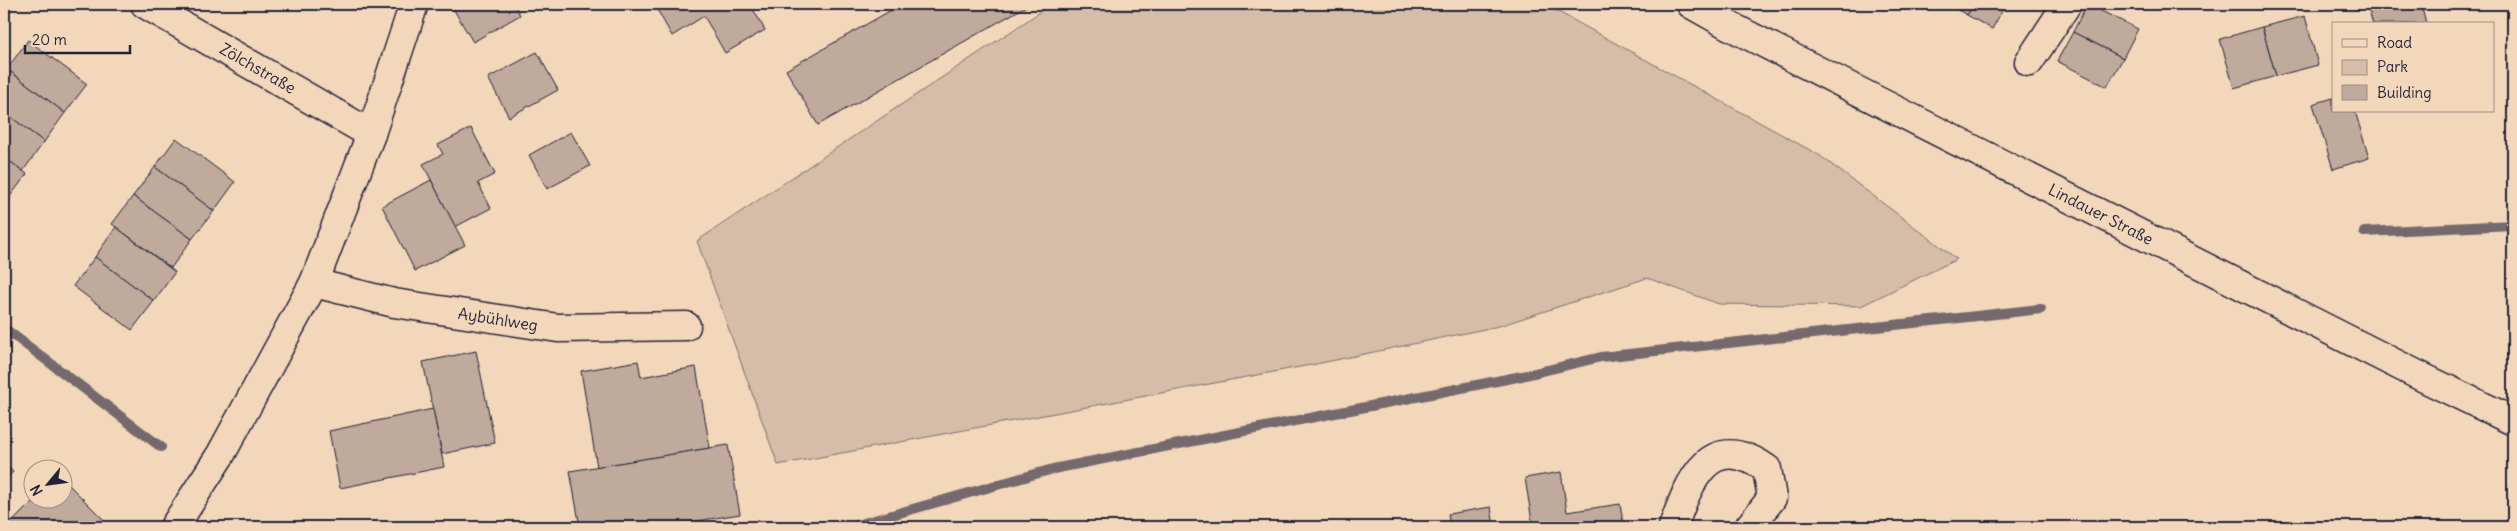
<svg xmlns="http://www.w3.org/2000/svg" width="2517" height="531" viewBox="0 0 2517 531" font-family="Delius,sans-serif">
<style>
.green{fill:#d5bda7;stroke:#7c7071}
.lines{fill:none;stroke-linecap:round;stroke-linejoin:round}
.stream{stroke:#74696d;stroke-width:10}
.building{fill:#bfaa9b;stroke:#22223b}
.minor-casing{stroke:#22223b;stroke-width:31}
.secondary-casing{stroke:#22223b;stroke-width:31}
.minor{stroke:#f3d7ba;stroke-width:28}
.secondary{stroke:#f3d7ba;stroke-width:28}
.labels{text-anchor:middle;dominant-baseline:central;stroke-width:4;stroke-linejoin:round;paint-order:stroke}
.street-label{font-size:16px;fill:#22223b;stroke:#f3d7ba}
</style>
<rect width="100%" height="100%" fill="#f3d7ba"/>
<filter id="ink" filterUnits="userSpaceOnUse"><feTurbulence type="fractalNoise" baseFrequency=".02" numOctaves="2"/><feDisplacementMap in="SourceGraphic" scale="10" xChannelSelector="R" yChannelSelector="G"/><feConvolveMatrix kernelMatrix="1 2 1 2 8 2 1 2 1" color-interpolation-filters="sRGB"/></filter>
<g filter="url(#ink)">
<path class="green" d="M1052,4h492l275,151 138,104 -96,47 -142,-2 -72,-26 -148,48 -183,38 -538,101 -81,-224z"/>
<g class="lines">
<g class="stream">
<path d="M2364,232l149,-7"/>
<path d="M4,328l157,119"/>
<path d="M850,527l203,-58 469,-93 79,-19 440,-48"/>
</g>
</g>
<g class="building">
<path d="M514,4l6,11 -47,27 -22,-37z"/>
<path d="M654,4h96l15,26 -40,23 -21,-37 -32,20z"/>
<path d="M902,4h128l-212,121 -32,-55z"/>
<path d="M1947,4h27l-7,11z"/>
<path d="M1974,4h32l-14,25 -25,-14z"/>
<path d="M2087,4l51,25 -15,29 -50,-26z"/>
<path d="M2367,4h54l5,20h-53z"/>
<path d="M2305,16l13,49 -42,11 -14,-49z"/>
<path d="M2262,27l14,49 -42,12 -14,-49z"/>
<path d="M2073,32l50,26 -16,29 -50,-26z"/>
<path d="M28,40l59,44 -22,29 -58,-44z"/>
<path d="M537,52l21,38 -49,27 -21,-39z"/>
<path d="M7,69l58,44 -21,29 -40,-30v-40z"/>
<path d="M2333,98v13h22l14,47 -36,11 -20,-65z"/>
<path d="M4,112l40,30 -21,29 -19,-14z"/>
<path d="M471,128l24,46 -17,9 13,25 -36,19 -32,-63 20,-10 -5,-9z"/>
<path d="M571,132l19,34 -43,23 -18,-34z"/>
<path d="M176,138l59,44 -21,29 -59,-44z"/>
<path d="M4,157l23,17 -22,29 -1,-1z"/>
<path d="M155,167l59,44 -22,28 -59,-43z"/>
<path d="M431,180l34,65 -50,26 -33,-65z"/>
<path d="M133,196l59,43 -21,29 -59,-44z"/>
<path d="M116,227l59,45 -21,29 -59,-44z"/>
<path d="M95,257l59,44 -22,29 -59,-44z"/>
<path d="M476,351l19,92 -53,11 -19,-92z"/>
<path d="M638,361l3,16 55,-10 14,81 -113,19 -16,-96z"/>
<path d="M433,409l11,58 -104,21 -11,-57z"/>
<path d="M728,445l12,69 -79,13h-81l-10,-56z"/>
<path d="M4,463l9,9 -9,9z"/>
<path d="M1561,472l6,40 53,-8 4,23h-91l-8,-49z"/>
<path d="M62,478l48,48 -1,1h-102l29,-29h26z"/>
<path d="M1491,507l3,20h-44l-2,-13z"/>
</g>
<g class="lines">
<defs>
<g id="minor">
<path d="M145,4l226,130"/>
<path d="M2029,62l38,-58"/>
<path d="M314,283l80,20 164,25 128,-2"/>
<path d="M174,527l47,-73 93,-171 57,-149 43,-130"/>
<path d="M1673,527c17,-47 36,-98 94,-58l5,29 -23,29"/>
</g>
<path id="secondary" d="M1691,4l39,22 686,348 97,47"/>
</defs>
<use href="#minor" class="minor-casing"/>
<use href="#secondary" class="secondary-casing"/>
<use href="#minor" class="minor"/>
<use href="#secondary" class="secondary"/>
</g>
</g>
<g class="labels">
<g class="street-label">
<text transform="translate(258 68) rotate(30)">Zölchstraße</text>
<text transform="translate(2101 214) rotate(27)">Lindauer Straße</text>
<text transform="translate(498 319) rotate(9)">Aybühlweg</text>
</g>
</g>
<rect width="2517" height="531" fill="none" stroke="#f3d7ba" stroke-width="20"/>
<rect x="10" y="10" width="2497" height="511" fill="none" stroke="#22223b" stroke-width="2" filter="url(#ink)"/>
<rect x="2332" y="22" width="162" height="90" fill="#f3d7ba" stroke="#9f8f87"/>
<rect x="2342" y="39" width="25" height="8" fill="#f3d7ba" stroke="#9f8f87"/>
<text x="2377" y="48" font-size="15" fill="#22223b">Road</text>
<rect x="2342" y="60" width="25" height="15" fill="#d5bda7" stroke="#9f8f87"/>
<text x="2377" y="72" font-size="15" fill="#22223b">Park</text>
<rect x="2342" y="85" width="25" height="15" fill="#bfaa9b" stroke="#9f8f87"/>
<text x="2377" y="98" font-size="15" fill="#22223b">Building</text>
<g transform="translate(48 484) rotate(241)"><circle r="24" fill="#f3d7ba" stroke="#9f8f87"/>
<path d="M0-4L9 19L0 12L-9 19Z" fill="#22223b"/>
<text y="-8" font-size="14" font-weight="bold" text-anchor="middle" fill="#22223b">N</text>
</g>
<path d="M25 45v8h105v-8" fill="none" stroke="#22223b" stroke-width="2.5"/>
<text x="32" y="45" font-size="15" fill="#22223b" stroke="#f3d7ba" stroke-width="4" paint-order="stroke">20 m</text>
</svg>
